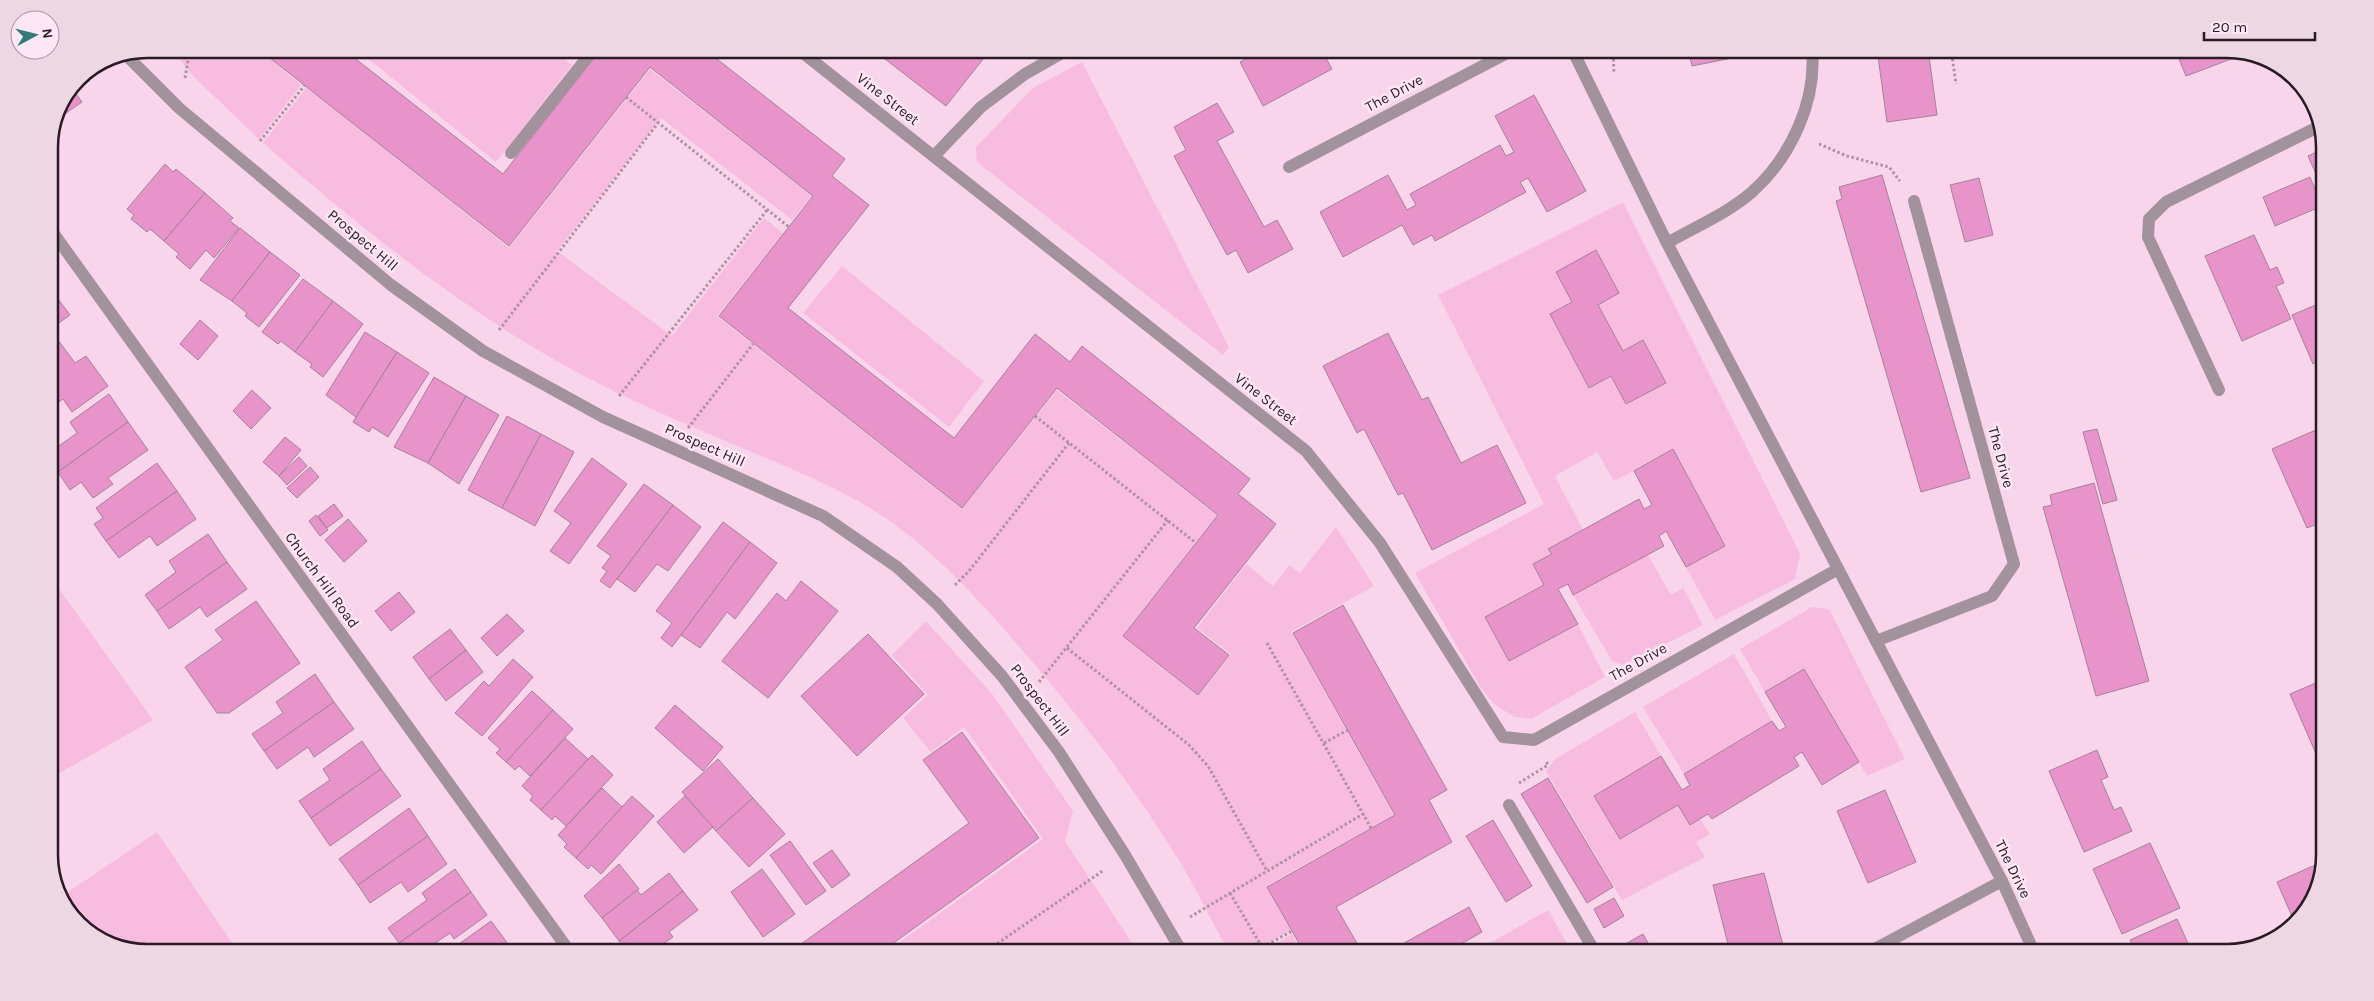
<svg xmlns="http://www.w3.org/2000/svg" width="2374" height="1001" viewBox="0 0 2374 1001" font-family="Karla,sans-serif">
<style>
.green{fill:#f8bce1;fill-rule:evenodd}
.building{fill:#e993cb;stroke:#a38297}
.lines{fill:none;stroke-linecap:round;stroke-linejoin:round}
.path{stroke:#ae92a3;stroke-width:3;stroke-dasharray:2.5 2.5;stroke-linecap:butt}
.service{stroke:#a1929b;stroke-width:12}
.minor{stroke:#a1929b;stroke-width:12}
.labels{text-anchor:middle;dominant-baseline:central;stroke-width:5;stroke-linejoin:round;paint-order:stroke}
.street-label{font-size:15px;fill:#281b23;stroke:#fde7f4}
.rim{fill:none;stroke:#281b23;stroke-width:2.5}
</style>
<rect width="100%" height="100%" fill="#f9d5eb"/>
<g class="green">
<path d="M171,49h99l-5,6 36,30 -42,54 -64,-61z"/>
<path d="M356,49h195l21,16 -76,97z"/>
<path d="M1082,62l147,285 -6,8 -246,-193 -1,-15 57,-59z"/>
<path d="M650,69l162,127 -20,24 -131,-102 -104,133 115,85 92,-118 19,15 -66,83 245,193 95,-119 160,125 -95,121 76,60 33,-42 -34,-26 49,-64 27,22 16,-21 11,8 36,-46 38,59 -83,46 103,183 -128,71 25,44 -39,22h-23c-16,-28 -30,-58 -46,-85 -48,-79 -106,-154 -166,-223 -43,-50 -91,-102 -147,-136 -35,-21 -74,-37 -111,-53 -60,-25 -120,-50 -177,-80 -116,-62 -220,-146 -319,-232l44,-56 202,161z"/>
<path d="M1623,202l177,352 -5,25 -80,41 -29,-53 38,-21 -51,-96 -59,31 -17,-29 -42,24 28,54 -34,19 3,5 -19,10 11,21 -59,32 24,44 69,-37 27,53 -74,42 -16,-2 -20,-12 -14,-17 -66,-115 129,-69 -106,-209zM1596,250l23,43 -21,12 25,46 20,-11 23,43 -40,21 -15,-28 -22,12 -39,-73 22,-13z"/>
<path d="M842,266l142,115 -35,46 -146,-114z"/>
<path d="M1648,555l23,40 12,-7 20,37 -80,40 -11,-4 -39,-66z"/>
<path d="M49,575l104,145 -104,59z"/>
<path d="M1812,607l17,2 76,150 -38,17 -63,-107 -39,23 -25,-43z"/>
<path d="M926,621l67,74 80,116 -8,30 73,111h-252l157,-113 -79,-112 -33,25 -28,-34 25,-23 -36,-40z"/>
<path d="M1734,654l38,67 -88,53 -41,-67z"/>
<path d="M1635,712l26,44 -66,40 25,43 58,-34 12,20 10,-6 10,15 -14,8 9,15 -83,43 -76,-129 9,-12z"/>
<path d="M157,832l81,120h-92l-37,-7 -40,-31 -7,-18z"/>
<path d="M1548,910l24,42h-98z"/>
<path d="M1292,934l10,18h-42z"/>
</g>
<g class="building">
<path d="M271,49h72l160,125 98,-125h103l141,110 -13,17 37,29 -81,103 166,130 81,-104 35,28 12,-16 168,133 -12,15 38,30 -82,104 35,27 -31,40 -75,-59 95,-121 -161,-127 -95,120 -243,-192 94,-120 -163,-129 -141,179 -243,-191z"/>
<path d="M872,49h119l-45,57z"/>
<path d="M1264,49h57l11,20 -69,37 -23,-44z"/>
<path d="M1688,49h52l2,7 -50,10z"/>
<path d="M1877,49h51l9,66 -50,7z"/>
<path d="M2175,49h52l4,10 -45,17z"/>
<path d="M71,87l11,15 -29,20 3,-13z"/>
<path d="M1534,95l52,96 -39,21 -19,-34 -8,4 6,10 -91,49 -3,-6 -19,10 -11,-20 -59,32 -23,-45 68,-37 19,35 9,-5 -6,-11 90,-49 6,11 8,-4 -19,-36z"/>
<path d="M1217,103l17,29 -17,9 47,86 13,-7 16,29 -45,24 -12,-23 -9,5 -53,-99 12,-6 -12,-23z"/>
<path d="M2325,148v46l-17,-38z"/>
<path d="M165,164l8,8 3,-3 29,24 -41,48 -14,-12 -3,3 -16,-13 3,-4 -7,-6z"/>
<path d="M1882,175l88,303 -49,14 -85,-291 6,-2 -3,-12z"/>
<path d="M2310,177l12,29 -47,20 -12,-29z"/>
<path d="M1979,178l14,57 -28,7 -15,-57z"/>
<path d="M205,193l28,25 -3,3 9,7 -25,30 -8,-8 -16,19 -14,-12 3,-3 -15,-13z"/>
<path d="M240,228l30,24 -38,49 -32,-21z"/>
<path d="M2254,235l16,35 7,-3 7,16 -8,3 15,33 -49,22 -37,-85z"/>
<path d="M1596,250l23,43 -21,12 25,46 20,-11 23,43 -40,21 -15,-28 -22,12 -39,-74 22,-12 -16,-30z"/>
<path d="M270,252l30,23 -41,52 -14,-11 2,-3 -15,-12z"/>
<path d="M303,279l30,22 -38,51 -14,-11 -3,3 -16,-12z"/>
<path d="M49,287l21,28 -21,15z"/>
<path d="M333,301l30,23 -40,53 -13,-10 2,-3 -17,-12z"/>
<path d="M2325,301v57l-12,6 -21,-49z"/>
<path d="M200,320l18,16 -20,24 -18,-16z"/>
<path d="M365,332l32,20 -41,65 -30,-22z"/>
<path d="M1388,333l34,67 6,-3 33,66 36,-18 29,58 -94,47 -29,-57 -5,2 -34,-66 -7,4 -34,-67z"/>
<path d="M55,336l20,27 11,-7 22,30 -36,26 -9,-13 -14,10v-69z"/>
<path d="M397,352l32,21 -41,64 -16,-10 -3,5 -16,-10z"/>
<path d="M434,377l32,19 -38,67 -34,-16z"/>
<path d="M252,390l19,18 -20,21 -18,-18z"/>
<path d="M109,394l19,28 -70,50 -9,-13v-6l28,-20 -7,-11z"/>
<path d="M466,396l33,19 -40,69 -31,-21z"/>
<path d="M507,416l34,18 -39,74 -34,-18z"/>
<path d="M128,422l20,28 -40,28 5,6 -20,14 -12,-16 -11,8 -12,-18z"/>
<path d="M2325,426v95l-18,7 -35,-79z"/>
<path d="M2097,429l20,71 -14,4 -20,-72z"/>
<path d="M541,434l33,18 -39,74 -33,-18z"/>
<path d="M285,437l16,13 -22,26 -16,-14z"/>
<path d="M1673,449l52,97 -39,21 -20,-36 -7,5 5,10 -91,49 -5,-11 -10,5 20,35 -69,37 -24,-44 59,-32 -11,-21 19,-10 -4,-5 91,-50 5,10 8,-4 -18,-34z"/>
<path d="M299,457l8,9 -20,19 -8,-9z"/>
<path d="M592,458l35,26 -58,80 -19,-13 21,-28 -17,-12z"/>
<path d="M157,463l20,28 -71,50 -12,-17 9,-6 -7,-10z"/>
<path d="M310,467l9,10 -22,21 -10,-10z"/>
<path d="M2094,483l55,198 -53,15 -53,-189 9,-2 -2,-10z"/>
<path d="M644,484l29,21 -63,83 -10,-7 7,-10 -5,-3 9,-12 -14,-10z"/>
<path d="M177,491l19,28 -39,27 -7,-10 -31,22 -13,-17z"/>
<path d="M334,504l9,12 -16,12 -9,-12z"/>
<path d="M673,505l28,22 -33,44 -11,-7 -22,28 -18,-13z"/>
<path d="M316,515l12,15 -8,6 -11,-15z"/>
<path d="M348,519l19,22 -23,21 -19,-22z"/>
<path d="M723,522l27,20 -78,105 -11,-9 11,-15 -16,-12z"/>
<path d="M208,534l19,28 -70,49 -12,-16 31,-23 -7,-11z"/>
<path d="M750,542l27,21 -42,56 -8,-7 -27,36 -19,-13z"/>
<path d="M227,562l20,27 -40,28 -7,-10 -31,22 -12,-18z"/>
<path d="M801,581l37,30 -70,87 -46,-37 55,-68 9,8z"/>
<path d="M399,592l16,20 -24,19 -16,-20z"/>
<path d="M256,601l44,62 -71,50h-12l-32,-46 38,-27 -8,-10z"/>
<path d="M1343,605l104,185 -18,10 23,42 -116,65 22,38 -12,7h-42l-37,-65 128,-72 -102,-182z"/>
<path d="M507,614l17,17 -27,25 -16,-18z"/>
<path d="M450,629l16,21 -37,29 -16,-22z"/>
<path d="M868,634l56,60 -67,62 -56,-60z"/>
<path d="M466,650l17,22 -37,29 -17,-22z"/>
<path d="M513,659l20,18 -51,59 -27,-23 29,-32 5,5z"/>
<path d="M1804,669l55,93 -37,23 -20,-33 -8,5 5,9 -87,53 -4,-5 -18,11 -12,-20 -58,34 -26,-43 67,-40 21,34 8,-5 -6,-11 88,-53 7,10 7,-4 -21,-35z"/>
<path d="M315,674l19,28 -70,49 -12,-17 31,-21 -7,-11z"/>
<path d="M2325,679v73l-8,4 -27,-62z"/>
<path d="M532,691l21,19 -47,52 -10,-9 4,-4 -12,-11z"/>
<path d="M334,702l20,27 -40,28 -6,-10 -31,22 -13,-18z"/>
<path d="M675,705l48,42 -20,24 -48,-43z"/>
<path d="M553,710l20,19 -43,47 -11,-10 -4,4 -9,-8z"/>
<path d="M962,732l77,106 -158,114h-91l179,-129 -46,-63z"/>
<path d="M565,738l23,21 -47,51 -11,-10 3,-4 -11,-10z"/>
<path d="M362,741l19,28 -70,49 -12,-17 31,-21 -7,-11z"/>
<path d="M2097,750l11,27 -7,3 13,30 7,-3 11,24 -48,21 -35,-81z"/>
<path d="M592,755l21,20 -47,51 -11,-10 -3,4 -11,-10z"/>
<path d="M718,759l35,39 -37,33 -34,-39z"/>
<path d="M381,769l20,27 -71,50 -19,-28z"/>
<path d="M1548,778l65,109 -26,16 -66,-109z"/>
<path d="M602,788l20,19 -46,51 -12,-11 3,-3 -9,-9z"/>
<path d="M1885,790l31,72 -48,21 -31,-72z"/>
<path d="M632,796l22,20 -53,58 -10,-9 -3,4 -12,-11z"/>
<path d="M685,796l28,31 -29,26 -27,-31z"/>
<path d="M753,798l32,36 -36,33 -33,-36z"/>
<path d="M409,808l19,28 -70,49 -19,-26z"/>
<path d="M1493,820l39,66 -26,16 -40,-66z"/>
<path d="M428,836l19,28 -39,28 -7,-10 -31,21 -12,-18z"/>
<path d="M790,841l36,50 -20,14 -36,-50z"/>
<path d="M2150,843l30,65 -58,26 -29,-65z"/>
<path d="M832,850l18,25 -18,13 -19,-25z"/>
<path d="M2324,861l-6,31 -24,29 -17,-39z"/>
<path d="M619,864l20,25 -37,29 -18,-22z"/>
<path d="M455,869l16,23 -72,51 -11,-15 39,-28 -5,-7z"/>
<path d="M762,869l33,45 -32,23 -32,-45z"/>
<path d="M669,873l14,18 -64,50 -17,-23 35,-28 4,5z"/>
<path d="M1764,873l20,76 -13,3h-41l-17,-67z"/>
<path d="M683,891l15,19 -29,22 4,5 -21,15h-24l-9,-11z"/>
<path d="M471,892l16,23 -33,24 -4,-6 -28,19h-16l-7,-9z"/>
<path d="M1614,898l10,18 -20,12 -10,-19z"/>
<path d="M1469,907l13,25 -35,20h-59z"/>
<path d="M2177,919l15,33h-56l-6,-12z"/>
<path d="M491,921l17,23 -12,8h-33l-4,-8z"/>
<path d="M1643,934l10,18h-36l-2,-2z"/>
<path d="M508,944l6,8h-18z"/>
</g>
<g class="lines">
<g class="path">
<path d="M1613,49l1,24"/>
<path d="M1951,49l5,35"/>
<path d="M185,78l5,-29"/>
<path d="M626,97l163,130"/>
<path d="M260,141l45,-56"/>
<path d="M1819,144l28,12 42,11 11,14"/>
<path d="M499,330l159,-207"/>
<path d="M619,396l148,-186"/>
<path d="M1035,416l161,127"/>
<path d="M688,428l65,-84"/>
<path d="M955,585l14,-14 100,-128"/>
<path d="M1267,643l104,185"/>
<path d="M1067,648l122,97 19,21 59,105"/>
<path d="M1039,682l129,-162"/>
<path d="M1324,743l24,-13"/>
<path d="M1519,783l29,-18 -2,-4"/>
<path d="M1230,893l32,54"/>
<path d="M1190,917l173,-103"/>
<path d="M891,945l5,7"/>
<path d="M985,952l119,-82"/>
<path d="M1254,952l38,-21"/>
</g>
<g class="service">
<path d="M511,153l83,-104"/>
<path d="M2219,390l-71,-153 1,-18 17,-17 154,-76"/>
<path d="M1509,805l86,147"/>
</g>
<g class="minor">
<path d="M798,49l508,402 74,92 123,194 31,3 304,-171"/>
<path d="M1572,49l95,194 335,638 32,71"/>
<path d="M124,53l55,55 212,177 92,66 120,66 220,99 74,51 40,37 65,72 57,76 66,103 57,97"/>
<path d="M934,156l47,-49 44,-33 44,-25"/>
<path d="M1289,167l226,-118"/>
<path d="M49,227l521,725"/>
<path d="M1667,243c28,-16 61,-30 85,-51 39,-35 65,-91 60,-143"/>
<path d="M1876,641l116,-45 22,-32 -100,-363"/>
<path d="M1869,952l133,-71"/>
</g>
</g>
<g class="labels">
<g class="street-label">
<text transform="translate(1394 93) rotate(-28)">The Drive</text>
<text transform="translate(888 99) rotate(38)">Vine Street</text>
<text transform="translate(363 240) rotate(40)">Prospect Hill</text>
<text transform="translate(1266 399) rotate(38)">Vine Street</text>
<text transform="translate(705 445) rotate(24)">Prospect Hill</text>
<text transform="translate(2001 457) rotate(75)">The Drive</text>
<text transform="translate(322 580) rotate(54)">Church Hill Road</text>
<text transform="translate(1638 662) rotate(-29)">The Drive</text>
<text transform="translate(1040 700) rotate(53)">Prospect Hill</text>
<text transform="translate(2013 869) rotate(64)">The Drive</text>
</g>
</g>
<path d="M0 0H2374V1001H0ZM147 58H2227A89 89 0 0 1 2316 147V855A89 89 0 0 1 2227 944H147A89 89 0 0 1 58 855V147A89 89 0 0 1 147 58Z" fill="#ecd7e3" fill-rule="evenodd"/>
<path class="rim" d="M147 58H2227A89 89 0 0 1 2316 147V855A89 89 0 0 1 2227 944H147A89 89 0 0 1 58 855V147A89 89 0 0 1 147 58Z"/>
<g transform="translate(35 35) rotate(83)"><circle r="24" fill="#fde7f4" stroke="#a895a0"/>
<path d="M0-4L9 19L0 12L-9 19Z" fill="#317a76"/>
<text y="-8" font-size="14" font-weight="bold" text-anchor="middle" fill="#281b23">N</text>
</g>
<path d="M2204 32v8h111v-8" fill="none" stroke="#281b23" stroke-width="2.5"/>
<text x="2212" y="32" font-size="15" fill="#281b23" stroke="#fde7f4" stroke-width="4" paint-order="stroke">20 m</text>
</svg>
